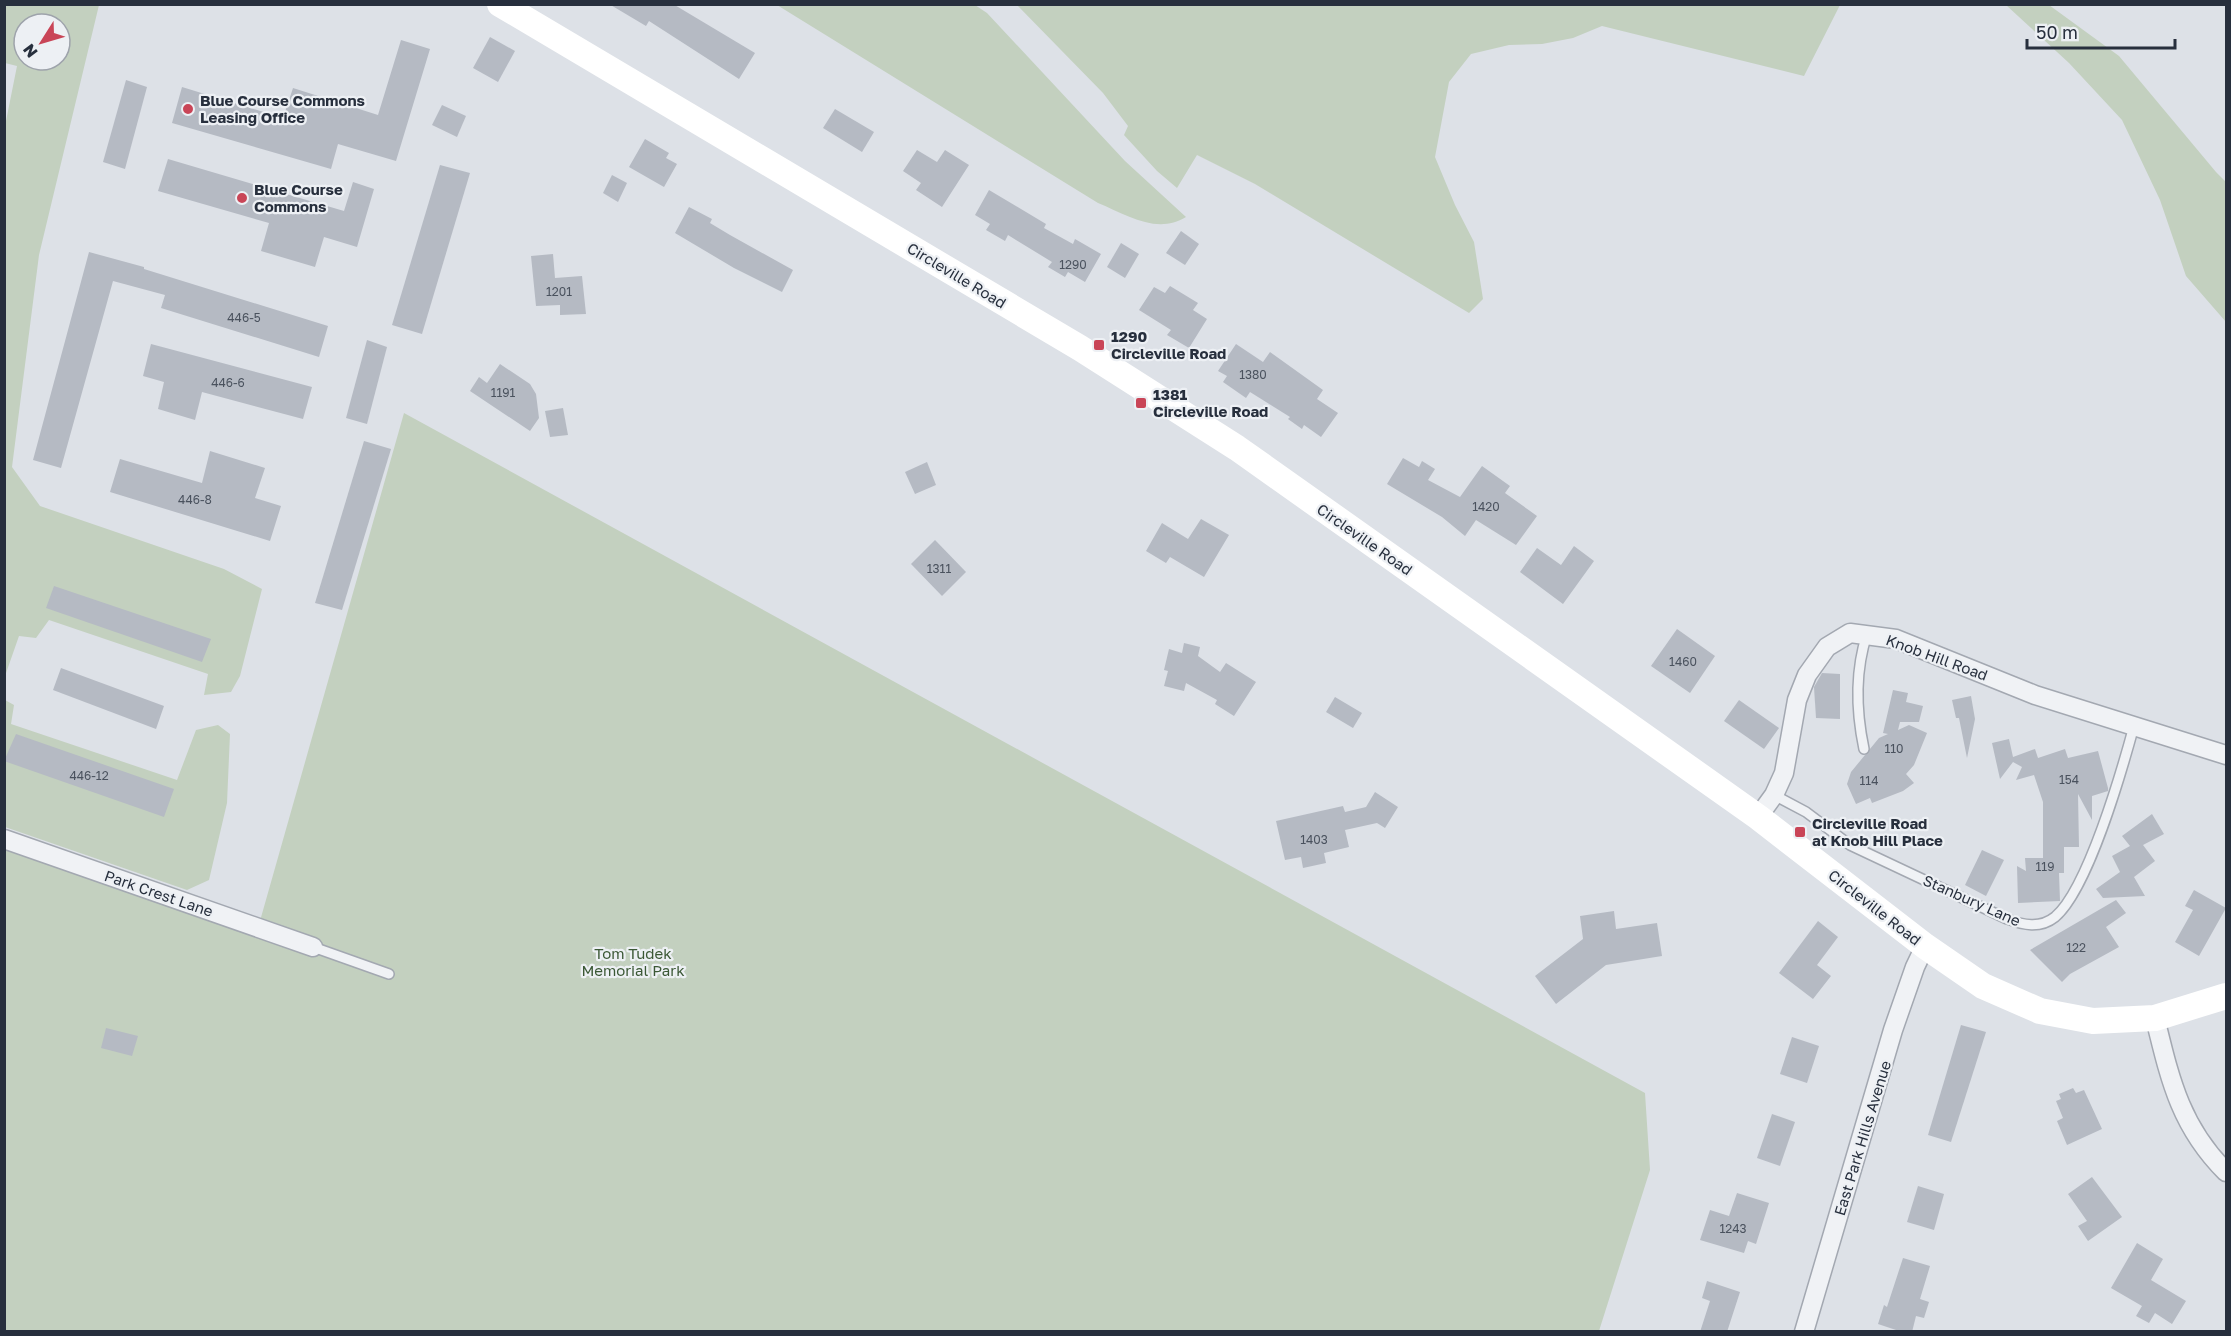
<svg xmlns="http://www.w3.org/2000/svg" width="2231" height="1336" viewBox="0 0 2231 1336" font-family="'Golos Text',sans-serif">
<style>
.green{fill:#c3d0bf;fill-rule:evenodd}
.building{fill:#b5bac3}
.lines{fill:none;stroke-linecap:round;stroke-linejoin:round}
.lane-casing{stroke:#a3a8b1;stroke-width:12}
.street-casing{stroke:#a3a8b1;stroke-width:21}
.lane{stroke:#f0f2f5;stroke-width:9}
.street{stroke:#f0f2f5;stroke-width:18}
.secondary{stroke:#fff;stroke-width:26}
.poi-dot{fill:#c94557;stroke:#edf0f4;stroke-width:2}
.labels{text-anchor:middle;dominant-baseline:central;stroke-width:4.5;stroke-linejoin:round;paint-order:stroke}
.number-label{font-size:12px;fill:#4a525e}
.poi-label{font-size:15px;font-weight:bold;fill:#272f3d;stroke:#edf0f4;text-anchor:start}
.street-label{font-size:15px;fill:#272f3d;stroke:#edf0f4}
.park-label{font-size:15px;fill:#3b5835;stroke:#edf0f4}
</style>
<rect width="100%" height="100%" fill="#dde1e7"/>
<g class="green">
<path d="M5,5h94l-60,250 -27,212 28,39 184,63 38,20 -22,87 -9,16 -27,3 4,-21 -159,-54 -13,18 -17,-2 -14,40 -1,-545 13,-65 -12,-3zM24,24h36v36h-36z"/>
<path d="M777,5h198l12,8 138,148 61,56c-29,18 -59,-2 -88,-14z"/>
<path d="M1017,5h823l-36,71 -202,-50 -29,12 -31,6 -33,1 -38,9 -22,28 -14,75 20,48 19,37 9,57 -14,14 -214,-129 -58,-29 -20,33 -20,-17 -33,-36 4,-9 -25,-33z"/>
<path d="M2006,5h43l70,51 97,116 10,10v140l-40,-46 -26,-76 -38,-80 -53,-57z"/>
<path d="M404,413l1241,680 5,77 -51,161h-1594v-492l253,89z"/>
<path d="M5,700l9,5 -3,19 166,56 19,-50 22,-5 12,9 -3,69 -18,77 -22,10 -182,-63z"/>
</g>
<g class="building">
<path d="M609,4h64l82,49 -16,26 -90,-58 -3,5z"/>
<path d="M490,37l25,14 -17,31 -25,-14z"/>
<path d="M401,40l29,9 -34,112 -58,-17 -7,25 -159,-46 10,-36 101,31 10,-30 85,27z"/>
<path d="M126,80l21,7 -22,82 -22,-7z"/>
<path d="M442,105l24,11 -9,21 -25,-12z"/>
<path d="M835,109l39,23 -12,20 -39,-24z"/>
<path d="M645,139l24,14 -3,5 11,6 -13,23 -35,-20z"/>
<path d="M917,150l20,12 8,-12 24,15 -27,42 -26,-17 5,-7 -18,-12z"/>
<path d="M168,159l176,52 9,-29 21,7 -17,58 -33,-10 -9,30 -54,-16 8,-28 -111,-32z"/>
<path d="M440,165l30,8 -48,161 -30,-9z"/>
<path d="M612,175l15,8 -9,19 -15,-9z"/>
<path d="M989,190l57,34 -2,4 29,16 2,-5 26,15 -16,28 -17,-10 -3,5 -17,-10 4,-5 -44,-27 -3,6 -19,-11 4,-6 -15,-9z"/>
<path d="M689,207l23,12 -2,4 20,12 63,35 -11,22 -48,-24 -59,-35z"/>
<path d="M1181,231l18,13 -14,21 -19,-12z"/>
<path d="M1121,243l18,11 -14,24 -18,-11z"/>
<path d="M89,252l55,15v2l184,57 -9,31 -158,-49 4,-13 -52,-14 -52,187 -28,-8z"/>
<path d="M553,254l2,24 27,-2 4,38 -26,1v-10l-24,1 -5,-50z"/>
<path d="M1170,286l28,17 -5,7 14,9 -18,29 -22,-13 4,-5 -32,-20 15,-23 11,6z"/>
<path d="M367,340l20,7 -20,77 -21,-6z"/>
<path d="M151,344l161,43 -9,32 -101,-27 -7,28 -37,-11 6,-27 -21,-6z"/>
<path d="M1236,344l27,18 7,-10 53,38 -6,9 21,14 -17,24 -17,-12 -2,4 -14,-10 2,-2 -40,-25 -4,6 -23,-16 4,-6 -9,-5z"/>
<path d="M500,364l30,20 6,10 3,24 -9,13 -60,-40 9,-14 8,6z"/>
<path d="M563,408l5,27 -18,2 -5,-26z"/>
<path d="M364,441l27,8 -49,161 -27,-7z"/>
<path d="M210,451l55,17 -10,30 26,8 -11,35 -160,-49 10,-33 82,24z"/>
<path d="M1403,458l16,9 3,-6 13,8 -7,11 32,17 22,-31 28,20 -5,7 32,23 -21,29 -40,-25 -11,16 -23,-19 -55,-33z"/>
<path d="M927,462l9,23 -21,9 -10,-22z"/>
<path d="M1201,519l28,16 -25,42 -34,-20 -4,6 -20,-12 16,-28 26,16z"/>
<path d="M935,540l31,32 -24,24 -31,-32z"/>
<path d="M1574,546l20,15 -31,43 -43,-32 17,-24 24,17z"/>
<path d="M54,586l157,53 -9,23 -156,-54z"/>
<path d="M1677,629l38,27 -25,37 -39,-27z"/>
<path d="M1184,643l16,4 -2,9 22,16 6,-9 30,19 -22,34 -19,-12 2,-4 -31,-17 -2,8 -20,-5 4,-15 -4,-1 5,-21 13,4z"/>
<path d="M61,668l103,38 -8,23 -103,-39z"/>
<path d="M1822,673l18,1v45l-24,-1 -2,-31z"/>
<path d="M1893,690l15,3 -2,9 17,4 -4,16h-19l-2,8 11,-5 18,8 -13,32 -8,9 8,9 -11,8 -31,12 -2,-5 -14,6 -9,-20 4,-12 28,-34 9,-4 -5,-1z"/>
<path d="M1971,696l4,23 -8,39 -8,-40h-3l-4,-18z"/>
<path d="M1335,697l27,16 -9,15 -27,-16z"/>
<path d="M1739,700l40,28 -15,21 -40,-28z"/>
<path d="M16,734l158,55 -10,28 -160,-56z"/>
<path d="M2009,739l4,18 22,-8 3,9 27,-9 3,9 30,-7 10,37v3l-16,5v24l-14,-26 1,53h-15v26h-5l1,28 -42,2 -1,-37 9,5 -1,-13h18v-56l-9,-27 -18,5 6,-13 -9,-5 -13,17 -8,-36z"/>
<path d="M1375,792l23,15 -13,21 -8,-5 -32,7 4,17 -25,6 2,10 -23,5 -2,-11 -16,3 -9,-39 67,-15 2,6 21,-5z"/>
<path d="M2152,814l12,20 -21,11 12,16 -21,16 11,19 -42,2 -7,-9 24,-17 -8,-16 18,-10 -8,-10z"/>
<path d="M1982,850l22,10 -18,36 -21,-11z"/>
<path d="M2194,890l32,18 -27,48 -24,-14 18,-32 -8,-4z"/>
<path d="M2116,900l10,13 -20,14 13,20 -49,27 -8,8 -32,-32z"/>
<path d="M1614,911l2,18 41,-6 5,33 -56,9 -50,39 -21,-28 48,-37 -3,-23z"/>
<path d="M1818,921l20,16 -21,28 14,11 -18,23 -34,-26z"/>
<path d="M1961,1025l25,7 -35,110 -23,-7z"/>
<path d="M106,1028l32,8 -6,20 -31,-8z"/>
<path d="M1792,1037l27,9 -12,37 -27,-9z"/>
<path d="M2073,1088l3,5 8,-3 18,39 -35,16 -10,-24 6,-3 -7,-17 5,-2 -2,-5z"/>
<path d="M1772,1114l23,8 -15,44 -23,-8z"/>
<path d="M2092,1177l30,40 -34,24 -10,-15 9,-5 -19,-27z"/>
<path d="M1918,1186l26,8 -10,36 -27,-8z"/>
<path d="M1737,1193l32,10 -13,41 -8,-3 -4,12 -44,-13 10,-30 19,6z"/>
<path d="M2137,1243l26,16 -12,21 35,21 -14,23 -17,-11 -6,10 -13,-7 6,-10 -31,-18z"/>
<path d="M1903,1258l27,8 -10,33 9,3 -5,16 -8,-2 -4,16h-10l-24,-8 6,-19 3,2z"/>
<path d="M1707,1281l33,11 -13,40h-27l10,-31 -8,-3z"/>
</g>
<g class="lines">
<defs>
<g id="lane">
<path d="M1864,749c-8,-38 -9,-78 3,-115"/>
<path d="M1774,795l32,17 44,33 157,74c16,6 33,10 48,-2 33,-28 67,-147 79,-191"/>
<path d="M313,947l76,27"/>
</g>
<g id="street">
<path d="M1758,817l16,-22 10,-22 13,-73 10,-25 20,-28 23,-14 46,6 139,56 191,60"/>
<path d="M4,839l309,108"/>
<path d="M2155,1018c15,61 25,108 71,154"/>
<path d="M1804,1332l89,-302 22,-63 10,-21"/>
</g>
</defs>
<use href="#lane" class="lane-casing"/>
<use href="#street" class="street-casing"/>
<use href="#lane" class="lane"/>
<use href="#street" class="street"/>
<path class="secondary" d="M500,4l580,344 157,100 521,369 167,129 58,40 57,25 53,10 62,-3 71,-22"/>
</g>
<g class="poi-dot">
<circle cx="188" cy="109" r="6"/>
<circle cx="242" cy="198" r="6"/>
<rect x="1093" y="339" width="12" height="12" rx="3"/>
<rect x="1135" y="397" width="12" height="12" rx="3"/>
<rect x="1794" y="826" width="12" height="12" rx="3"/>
</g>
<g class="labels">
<g class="number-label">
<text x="1073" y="264">1290</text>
<text x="559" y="291">1201</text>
<text x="244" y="317">446-5</text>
<text x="1253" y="374">1380</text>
<text x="228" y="382">446-6</text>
<text x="503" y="392">1191</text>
<text x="195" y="499">446-8</text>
<text x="1486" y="506">1420</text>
<text x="939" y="568">1311</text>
<text x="1683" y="661">1460</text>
<text x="1894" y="748">110</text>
<text x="89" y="775">446-12</text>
<text x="2069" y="779">154</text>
<text x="1869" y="780">114</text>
<text x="1314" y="839">1403</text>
<text x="2045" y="866">119</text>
<text x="2076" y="947">122</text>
<text x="1733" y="1228">1243</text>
</g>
<g class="poi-label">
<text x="200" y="100">Blue Course Commons<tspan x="200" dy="17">Leasing Office</tspan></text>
<text x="254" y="189">Blue Course<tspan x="254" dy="17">Commons</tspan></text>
<text x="1111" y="336">1290<tspan x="1111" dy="17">Circleville Road</tspan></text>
<text x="1153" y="394">1381<tspan x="1153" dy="17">Circleville Road</tspan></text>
<text x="1812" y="823">Circleville Road<tspan x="1812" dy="17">at Knob Hill Place</tspan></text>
</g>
<g class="street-label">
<text transform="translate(957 275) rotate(31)">Circleville Road</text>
<text transform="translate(1365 539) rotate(35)">Circleville Road</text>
<text transform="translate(1937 657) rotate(20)">Knob Hill Road</text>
<text transform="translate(159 893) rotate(19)">Park Crest Lane</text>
<text transform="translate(1972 900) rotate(24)">Stanbury Lane</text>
<text transform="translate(1875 907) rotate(38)">Circleville Road</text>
<text transform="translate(1862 1138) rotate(-73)">East Park Hills Avenue</text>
</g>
<g class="park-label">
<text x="633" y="953">Tom Tudek<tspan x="633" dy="17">Memorial Park</tspan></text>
</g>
</g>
<rect width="2231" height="1336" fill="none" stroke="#272f3d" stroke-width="12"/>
<g transform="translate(42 42) rotate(233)"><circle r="28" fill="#edf0f4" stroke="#9ea3ab" stroke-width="1.5"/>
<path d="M0-4.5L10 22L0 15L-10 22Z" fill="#c94557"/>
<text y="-9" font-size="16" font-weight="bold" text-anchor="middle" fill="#272f3d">N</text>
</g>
<path d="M2027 39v9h148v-9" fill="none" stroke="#272f3d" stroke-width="3"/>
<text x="2036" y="39" font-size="18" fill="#272f3d" stroke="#edf0f4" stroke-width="4.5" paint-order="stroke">50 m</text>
</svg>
